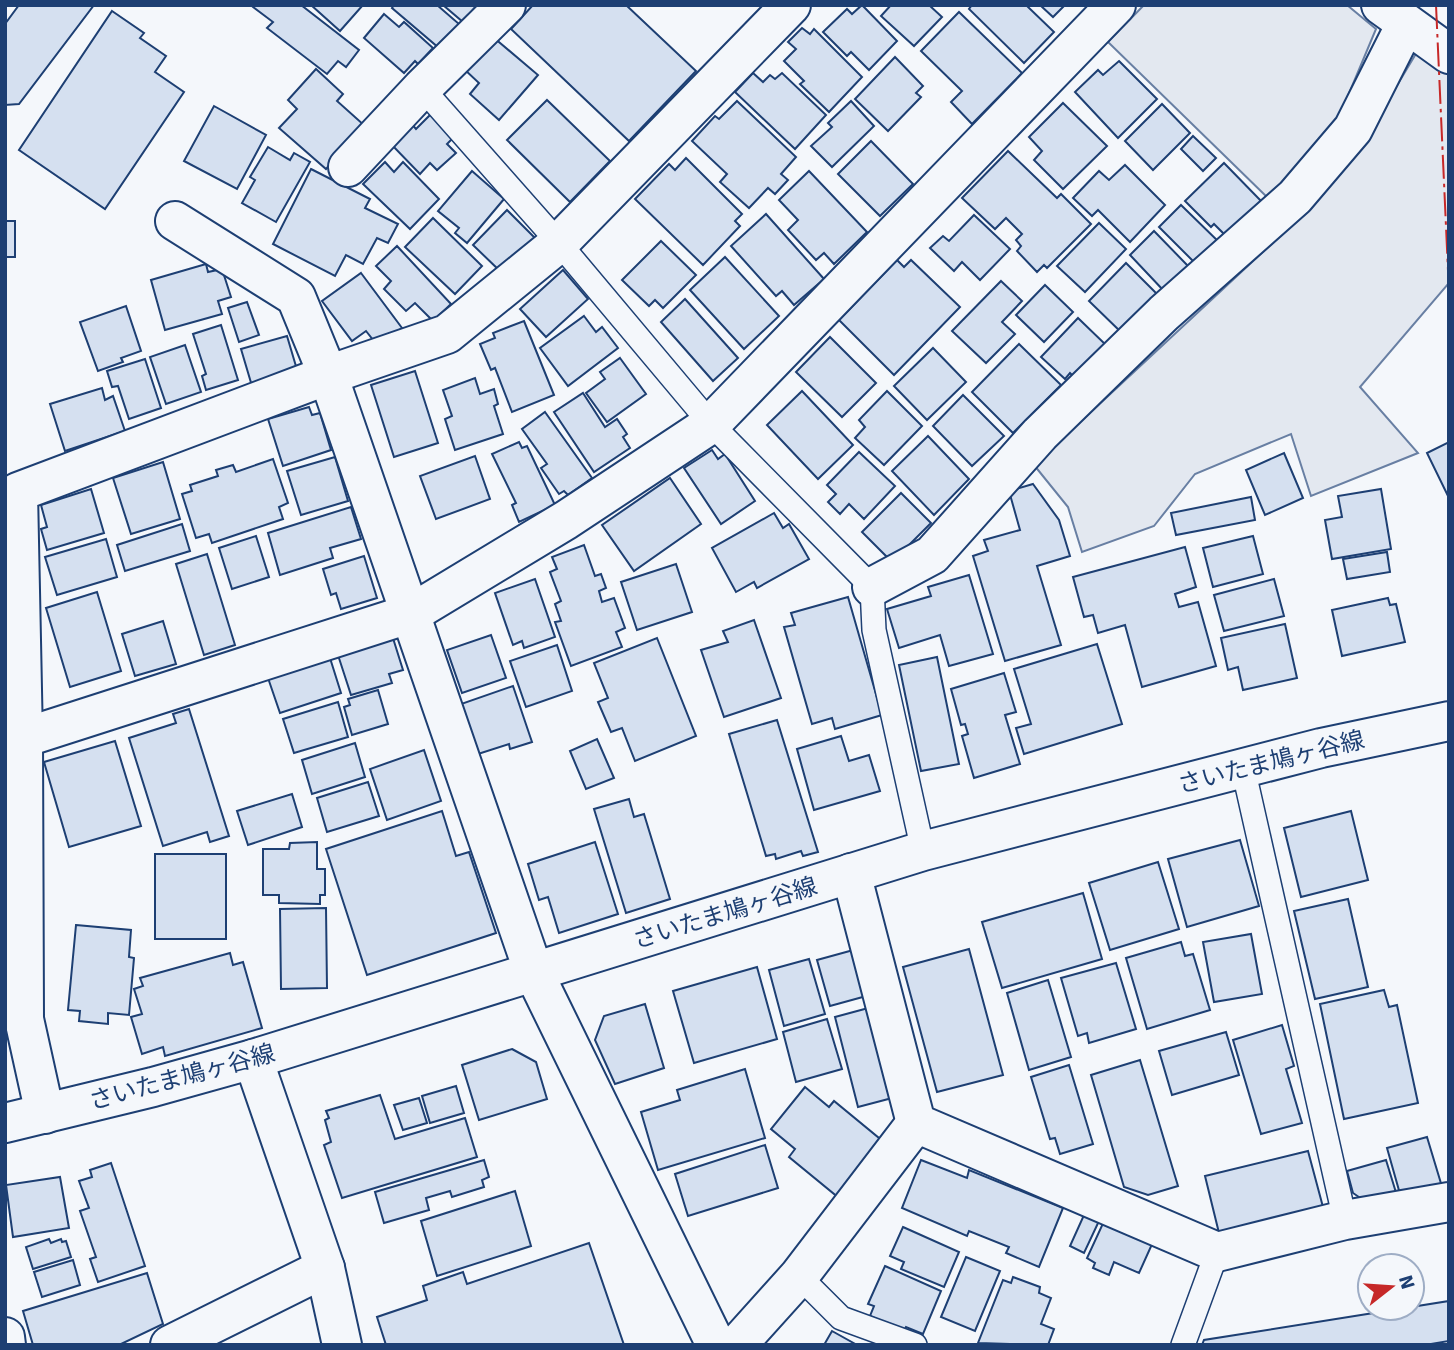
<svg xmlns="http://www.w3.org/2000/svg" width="1454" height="1350" viewBox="0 0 1454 1350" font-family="Signika,'Noto Sans JP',sans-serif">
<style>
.parking{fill:#e3e8f0;stroke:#687fa3;stroke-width:2}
.building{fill:#d5e0f0;stroke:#1d3f73;stroke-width:2}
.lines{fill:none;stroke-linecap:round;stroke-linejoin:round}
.lane-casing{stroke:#1d3f73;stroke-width:26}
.street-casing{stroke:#1d3f73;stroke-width:42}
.secondary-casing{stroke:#1d3f73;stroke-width:42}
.lane{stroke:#f4f7fb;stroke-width:23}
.street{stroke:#f4f7fb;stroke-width:38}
.secondary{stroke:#f4f7fb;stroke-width:38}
.power{stroke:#c62828;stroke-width:2;stroke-dasharray:24 5 3.5 5;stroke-linecap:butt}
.labels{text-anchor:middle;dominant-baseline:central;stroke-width:5;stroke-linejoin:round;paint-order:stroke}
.street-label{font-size:24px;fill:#1d3f73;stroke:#f4f7fb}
</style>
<rect width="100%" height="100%" fill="#f4f7fb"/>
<g class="parking">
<path d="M1144,5h203l29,24 -36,86 -70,85 -162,-158z"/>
<path d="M1417,52l32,22v209l-89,104 58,66 -107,43 -20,-62 -96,40 -41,52 -72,26 -14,-45 -34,-42 261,-243 70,-83z"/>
</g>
<g class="building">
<path d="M19,5h75l-75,99 -14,1v-81z"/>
<path d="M254,5h47l58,45 -13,17 -8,-6 -11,13 -60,-46 6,-6 -20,-15z"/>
<path d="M311,5h52l-23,26z"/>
<path d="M394,5h43l22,19 -20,24 -47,-40z"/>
<path d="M443,5h34l-14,17z"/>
<path d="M533,5h93l70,66 -67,70 -118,-112z"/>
<path d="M862,5l35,36 -28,29 -18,-18 -4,4 -24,-24 24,-23 5,5z"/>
<path d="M929,5l13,12 -28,29 -33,-30 10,-11z"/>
<path d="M972,5h54l28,27 -30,31 -55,-54z"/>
<path d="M1040,5h25l-12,12z"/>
<path d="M112,11l32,22 -4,5 26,18 -11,16 29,20 -79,117 -86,-59z"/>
<path d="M959,12l63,61 -50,51 -21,-22 11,-11 -41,-40z"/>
<path d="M384,14l15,13 5,-5 29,26 -15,16 -3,-3 -11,12 -40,-35z"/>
<path d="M802,28l8,6 4,-5 48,48 -33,35 -29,-28 4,-3 -20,-20 12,-12 -8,-7z"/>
<path d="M493,37l45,38 -39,45 -29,-26 9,-11 -15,-14z"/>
<path d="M895,57l28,29 -7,7 5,4 -33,34 -33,-32z"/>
<path d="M1119,61l38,38 -39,39 -43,-46 23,-22 5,5z"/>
<path d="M316,69l27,25 -6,7 28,25 -39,43 -47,-41 18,-19 -9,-9z"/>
<path d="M753,73l10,9 7,-7 5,4 7,-6 44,42 -31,34 -60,-57z"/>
<path d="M547,100l63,61 -40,41 -63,-62z"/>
<path d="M737,101l59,56 -15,17 7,6 -13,14 -7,-6 -19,20 -29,-26 7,-8 -35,-33 23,-25 4,3z"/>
<path d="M851,101l23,25 -42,41 -21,-21 21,-19 -4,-4z"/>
<path d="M1063,103l44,43 -44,43 -29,-29 8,-9 -13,-14z"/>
<path d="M1162,104l28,29 -37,37 -28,-29z"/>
<path d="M214,106l52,29 -29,54 -53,-28z"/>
<path d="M431,114l23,23 -7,7 9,9 -19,17 -7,-7 -10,11 -30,-31 20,-21 6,7z"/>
<path d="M1193,136l23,22 -13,13 -22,-22z"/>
<path d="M871,141l42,43 -33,32 -42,-42z"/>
<path d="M268,147l22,13 4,-7 16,9 -34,60 -34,-19 13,-23 -5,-3z"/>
<path d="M1008,151l49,47 4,-4 30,30 -44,44 -3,-3 -7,7 -20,-21 4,-5 -5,-6 6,-6 -16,-16 -11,11 -33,-31z"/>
<path d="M686,158l56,56 -7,7 5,5 -37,39 -68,-66 34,-35 6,6z"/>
<path d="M385,162l9,10 9,-10 36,37 -29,30 -47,-45z"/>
<path d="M1224,163l40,41 -36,34 -14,-14 -3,3 -26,-26z"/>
<path d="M1125,165l40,40 -35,37 -32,-32 -6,6 -19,-18 26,-27 10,9z"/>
<path d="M311,169l59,30 -5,9 33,16 -10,19 -11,-5 -14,26 -17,-9 -11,21 -62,-32z"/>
<path d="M472,171l32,28 -37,44 -12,-10 4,-5 -21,-17z"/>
<path d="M809,171l58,61 -33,32 -10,-11 -8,7 -28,-30 10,-10 -19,-20z"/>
<path d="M1181,205l42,41 -22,23 -42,-42z"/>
<path d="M507,210l28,28 -34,34 -28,-27z"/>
<path d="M766,214l58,65 -30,26 -12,-14 -6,5 -45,-50z"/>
<path d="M974,215l36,34 -30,31 -18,-18 -8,9 -24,-23 13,-12 6,5z"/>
<path d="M433,218l49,48 -27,28 -50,-47z"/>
<rect x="5" y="221" width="10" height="36"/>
<path d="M1099,223l27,26 -41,43 -28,-26z"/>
<path d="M1154,231l35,36 -25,24 -34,-36z"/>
<path d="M661,241l35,34 -33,33 -8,-8 -6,6 -27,-26z"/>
<path d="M397,246l54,58 -18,17 -18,-18 -9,8 -22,-22 7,-8 -15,-15z"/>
<path d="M725,257l54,59 -35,33 -54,-59z"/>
<path d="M897,260l7,7 7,-7 49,47 -66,68 -55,-55z"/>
<path d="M1126,263l34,34 -36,38 -35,-34z"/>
<path d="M206,264l2,8 14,-3 9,28 -13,4 4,13 -57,16 -14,-50z"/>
<path d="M563,270l25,29 -42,38 -26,-28z"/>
<path d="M361,273l41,55 -24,18 -12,-15 -14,10 -30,-40z"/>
<path d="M1001,281l21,20 -20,21 13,12 -29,29 -34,-32z"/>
<path d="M1045,285l28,27 -29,30 -28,-27z"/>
<path d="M685,299l53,59 -25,23 -52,-59z"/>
<path d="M247,302l12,33 -20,7 -11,-34z"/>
<path d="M126,306l15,45 -20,7 2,4 -25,9 -18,-49z"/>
<path d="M584,316l12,16 6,-5 16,21 -50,38 -28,-38z"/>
<path d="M1078,318l29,28 -31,33 -6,-6 -5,6 -24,-22z"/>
<path d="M524,321l30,74 -42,17 -17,-44 -4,2 -11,-26 15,-6 -2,-5z"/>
<path d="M221,325l17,55 -32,10 -4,-14 4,-2 -13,-40z"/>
<path d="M287,336l11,37 -46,13 -11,-37z"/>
<path d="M830,337l46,46 -34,34 -46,-45z"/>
<path d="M1019,344l42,41 -48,48 -41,-41z"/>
<path d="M185,345l16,47 -35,12 -16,-47z"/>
<path d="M933,348l33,34 -39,38 -33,-34z"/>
<path d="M620,358l26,36 -39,28 -21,-29 19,-14 -5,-7z"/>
<path d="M145,359l16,49 -32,11 -11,-33 -6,1 -5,-16z"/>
<path d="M415,371l23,72 -44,14 -23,-72z"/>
<path d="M475,378l5,16 14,-5 4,15 -4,2 9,28 -48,16 -10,-31 7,-3 -9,-26z"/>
<path d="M102,388l3,12 8,-4 12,35 -60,20 -15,-47z"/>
<path d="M802,391l51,54 -35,34 -51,-54z"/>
<path d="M887,391l35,35 -38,39 -29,-27 10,-11 -6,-7z"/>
<path d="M583,393l22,34 12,-8 10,15 -4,3 7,11 -36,24 -40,-60z"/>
<path d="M963,395l41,41 -32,30 -39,-40z"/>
<path d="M309,407l3,8 8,-2 11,37 -48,16 -15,-47z"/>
<path d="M545,412l47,66 -24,17 -4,-4 -5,3 -18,-26 6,-4 -25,-35z"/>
<path d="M928,436l41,43 -35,36 -42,-44z"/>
<path d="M519,442l3,6 5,-2 28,59 -36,17 -7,-17 4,-2 -24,-49z"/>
<path d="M1449,442v56l-22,-45z"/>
<path d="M712,450l6,9 7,-5 30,47 -34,23 -37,-56z"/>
<path d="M859,452l36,34 -31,33 -15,-15 -9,10 -12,-12 8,-8 -9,-9z"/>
<path d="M1284,453l19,45 -38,17 -19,-45z"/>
<path d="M475,456l15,43 -54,20 -16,-43z"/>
<path d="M335,457l13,44 -47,14 -14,-44z"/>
<path d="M273,459l15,44 -9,4 4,12 -71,24 -3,-9 -13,4 -14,-44 10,-3 -2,-6 28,-9 -2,-6 17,-5 3,7z"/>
<path d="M163,462l17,57 -49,15 -18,-56z"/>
<path d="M670,478l31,46 -67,47 -32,-46z"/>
<path d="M1033,484l26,36 11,36 -33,10 24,79 -56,16 -32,-105 15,-5 -4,-11 36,-10 -11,-39z"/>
<path d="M91,489l13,44 -57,17 -6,-21 6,-2 -6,-22z"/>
<path d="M1381,489l10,60 -59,10 -7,-39 17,-3 -4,-21z"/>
<path d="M901,493l30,30 -39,39 -30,-30z"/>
<path d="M1251,497l4,23 -79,15 -5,-22z"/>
<path d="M351,507l10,32 -31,9 3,10 -53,17 -12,-42z"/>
<path d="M774,513l9,15 6,-4 20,35 -52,29 -3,-6 -18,10 -24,-44z"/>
<path d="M182,524l8,27 -65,20 -8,-26z"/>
<path d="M256,536l13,41 -37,12 -13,-41z"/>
<path d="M1253,536l10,38 -50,13 -10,-39z"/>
<path d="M106,539l11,38 -60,18 -12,-38z"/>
<path d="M584,545l11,31 6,-2 5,14 -7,3 3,11 12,-4 11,30 -9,4 6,15 -51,19 -16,-44 6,-1 -6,-17 6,-3 -11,-29 7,-3 -5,-12z"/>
<path d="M1185,547l11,40 -21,7 4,13 19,-5 18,64 -74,21 -17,-62 -27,8 -5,-18 -9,2 -11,-40z"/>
<path d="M1387,552l3,20 -43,7 -4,-20z"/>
<path d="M207,554l28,91 -31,10 -28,-91z"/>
<path d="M364,556l13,42 -36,11 -5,-16 -5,2 -8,-26z"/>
<path d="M676,564l16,48 -55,18 -16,-48z"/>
<path d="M969,575l24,79 -44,12 -9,-31 -41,13 -12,-39 44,-13 -3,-9z"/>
<path d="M535,579l20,58 -31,11 -2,-7 -9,4 -18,-52z"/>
<path d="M1274,579l10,37 -60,15 -10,-36z"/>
<path d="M97,592l24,79 -51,16 -24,-79z"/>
<path d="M848,597l34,118 -47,14 -3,-11 -20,6 -28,-97 11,-2 -4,-12z"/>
<path d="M1388,598l2,7 6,-1 9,38 -63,14 -10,-46z"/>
<path d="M754,620l27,78 -57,19 -23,-67 27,-8 -5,-11z"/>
<path d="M163,621l13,43 -41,12 -13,-42z"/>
<path d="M1285,624l12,54 -54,12 -5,-23 -10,3 -7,-32z"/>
<path d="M392,635l11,35 -14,4 3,9 -41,12 -14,-43z"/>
<path d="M491,635l15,43 -44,15 -15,-43z"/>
<path d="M657,638l39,98 -61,25 -13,-33 -11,4 -13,-30 10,-4 -14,-35z"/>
<path d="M1097,644l25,80 -98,30 -8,-26 15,-4 -17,-55z"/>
<path d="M557,645l15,46 -46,16 -16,-46z"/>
<path d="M937,657l22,107 -38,7 -22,-106z"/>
<path d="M330,658l11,35 -61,20 -12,-35z"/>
<path d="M1004,673l12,39 -11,3 15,49 -46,14 -12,-42 6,-2 -3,-10 -4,1 -10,-36z"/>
<path d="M513,686l19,56 -22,7 -1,-5 -31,10 -17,-50z"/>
<path d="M378,690l10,34 -36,11 -8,-28 6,-2 -2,-6z"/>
<path d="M338,702l10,35 -54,16 -11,-34z"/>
<path d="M189,709l40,127 -19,6 -3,-10 -44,14 -34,-108 47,-15 -3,-9z"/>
<path d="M777,720l41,132 -15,4 -2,-5 -25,8 -1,-5 -9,2 -37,-122z"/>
<path d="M841,736l8,25 20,-6 11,36 -66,19 -17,-61z"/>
<path d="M597,739l17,39 -28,11 -16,-38z"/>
<path d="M115,741l26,85 -72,21 -25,-85z"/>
<path d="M355,743l10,34 -53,17 -10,-34z"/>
<path d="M424,750l17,51 -54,19 -17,-51z"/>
<path d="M368,782l11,34 -52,16 -10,-34z"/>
<path d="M292,794l10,33 -54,18 -11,-34z"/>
<path d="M629,799l5,18 10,-3 26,85 -44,14 -32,-104z"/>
<path d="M442,811l14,45 13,-4 27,81 -129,42 -41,-126z"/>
<path d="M1351,811l17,69 -67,17 -17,-69z"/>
<path d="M1240,840l19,66 -72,21 -19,-68z"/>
<path d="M317,842v27h8v26h-5v9l-41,-1v-8h-16v-46h26l1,-6z"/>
<path d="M595,842l23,72 -59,19 -11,-36 -9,3 -11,-36z"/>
<rect x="155" y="854" width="71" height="85"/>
<path d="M1158,862l21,67 -69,21 -21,-67z"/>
<path d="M1083,893l19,66 -100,29 -20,-66z"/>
<path d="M1348,899l20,88 -53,12 -21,-88z"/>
<path d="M326,908l1,80 -46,1 -1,-80z"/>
<path d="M76,925l55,5 -2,27 5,1 -5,57 -21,-2v11l-29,-3 1,-10 -12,-1z"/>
<path d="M1251,934l11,60 -48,8 -11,-60z"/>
<path d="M1181,942l4,14 8,-2 17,56 -63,19 -21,-71z"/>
<path d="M857,949l13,46 -40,11 -13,-46z"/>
<path d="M969,949l34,126 -66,17 -34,-125z"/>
<path d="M230,953l3,12 10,-3 19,66 -97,28 -2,-9 -21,7 -11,-37 11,-3 -8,-25 9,-3 -3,-8z"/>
<path d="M809,959l16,55 -41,12 -15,-56z"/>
<path d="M1116,963l20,66 -47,14 -2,-10 -9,3 -17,-58z"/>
<path d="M757,967l20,72 -83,24 -21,-72z"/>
<path d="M1048,980l23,77 -42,13 -22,-77z"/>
<path d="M1384,990l5,17 8,-2 21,98 -74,16 -24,-115z"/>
<path d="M645,1004l19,64 -49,16 -20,-44 9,-24z"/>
<path d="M872,1007l24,90 -38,10 -23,-90z"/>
<path d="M827,1019l15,50 -46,13 -13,-50z"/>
<path d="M1282,1025l12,41 -8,3 16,54 -41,11 -28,-94z"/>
<path d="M1226,1032l13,43 -67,20 -13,-44z"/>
<path d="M512,1049l24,13 11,37 -68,21 -17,-55z"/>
<path d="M1140,1060l38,126 -30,9 -24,-8 -33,-112z"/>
<path d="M1069,1065l24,79 -33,10 -5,-16 -5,1 -19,-62z"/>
<path d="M745,1069l20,69 -107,32 -17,-58 39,-12 -3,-10z"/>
<path d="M456,1086l8,27 -34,10 -8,-27z"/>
<path d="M805,1087l24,20 5,-6 51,42 -46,55 -50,-41 6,-8 -24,-20z"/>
<path d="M380,1095l15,44 70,-21 12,39 -135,41 -18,-53 7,-3 -6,-22 4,-2 -3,-7z"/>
<path d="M419,1098l8,25 -24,7 -9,-25z"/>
<path d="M1427,1137l16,53 -41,11 -15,-53z"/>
<path d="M765,1145l13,43 -90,28 -13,-42z"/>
<path d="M1308,1151l15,56 -104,26 -14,-57z"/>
<path d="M484,1160l5,17 -7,3 2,7 -32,10 -2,-6 -24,7 3,12 -45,13 -9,-31z"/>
<path d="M921,1160l46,18 2,-8 94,38 -24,59 -33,-14 3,-6 -40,-16 -2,5 -65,-28z"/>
<path d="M1386,1160l12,39 -26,7 -19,-13 -6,-22z"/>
<path d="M111,1163l34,103 -47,16 -8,-23 6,-2 -16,-46 9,-3 -10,-27 13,-4 -2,-7z"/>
<path d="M60,1177l9,51 -56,9 -7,-52z"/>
<path d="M515,1191l16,55 -94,30 -16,-55z"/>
<path d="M1084,1215l15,6 -15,32 -14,-7z"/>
<path d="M1105,1219l48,23 -14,31 -25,-11 -5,13 -16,-7 2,-5 -8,-5z"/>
<path d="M903,1227l56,25 -15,35 -43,-18 3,-7 -14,-6z"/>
<path d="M49,1239l2,4 10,-4 1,3 4,-1 5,16 -38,12 -7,-22z"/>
<path d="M589,1243l35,102h-238l-9,-28 50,-17 -4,-14 40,-14 4,12z"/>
<path d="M966,1257l34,14 -25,60 -34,-14z"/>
<path d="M73,1260l7,25 -38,12 -8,-25z"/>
<path d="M885,1266l56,25 -18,43 -17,-7 -2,4 -34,-15 4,-10 -6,-2z"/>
<path d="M147,1273l16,51 -44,21h-86l-10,-34z"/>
<path d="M1013,1277l27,10 -1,6 12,5 -10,26 13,5 -6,16 -70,-2 25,-63 8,3z"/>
<path d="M1449,1301v40l-24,4h-223l2,-5z"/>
<path d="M832,1331l25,14h-33z"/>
</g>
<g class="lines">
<defs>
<g id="lane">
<path d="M422,88l137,155 152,181 161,163 2,43 49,221"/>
<path d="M1243,768l102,452"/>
<path d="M799,1276l42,42 74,27"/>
<path d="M1183,1345l34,-93"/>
</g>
<g id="street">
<path d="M1381,5l68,49"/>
<path d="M348,167l74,-79 84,-83"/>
<path d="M175,221l121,76 32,78 206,598 182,372"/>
<path d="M872,587l60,-32 108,-121 124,-121 131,-116 58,-68 53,-105"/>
<path d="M23,738l389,-125 154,-93 145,-96 405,-419"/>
<path d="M851,873l65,250 301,129 128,-32 104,-18"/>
<path d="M45,1114l-21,-95 -1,-281 -5,-246 310,-117 119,-41 112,-91 232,-238"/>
<path d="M5,1337l1,8"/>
<path d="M170,1345l155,-77"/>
<path d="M737,1345l62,-69 117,-153"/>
</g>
<g id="secondary">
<path d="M253,1059l72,209 17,77"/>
<path d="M5,1123l148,-36 100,-28 670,-208 398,-103 128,-27"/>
</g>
</defs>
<use href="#lane" class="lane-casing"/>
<use href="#street" class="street-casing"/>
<use href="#secondary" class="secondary-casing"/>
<use href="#lane" class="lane"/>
<use href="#street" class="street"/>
<use href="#secondary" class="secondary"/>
<path class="power" d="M1436,5l13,288"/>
</g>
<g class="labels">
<g class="street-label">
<text transform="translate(1271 762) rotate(-14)">さいたま鳩ヶ谷線</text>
<text transform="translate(725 913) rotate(-17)">さいたま鳩ヶ谷線</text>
<text transform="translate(182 1077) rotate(-15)">さいたま鳩ヶ谷線</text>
</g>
</g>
<rect width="1454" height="1350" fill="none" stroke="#1d3f73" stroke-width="14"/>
<g transform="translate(1391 1287) rotate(73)"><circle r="33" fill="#f4f7fb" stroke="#9eadc5" stroke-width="2"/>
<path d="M0-5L12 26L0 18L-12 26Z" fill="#c62828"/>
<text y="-10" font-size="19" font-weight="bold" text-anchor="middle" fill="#1d3f73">N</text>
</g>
</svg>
